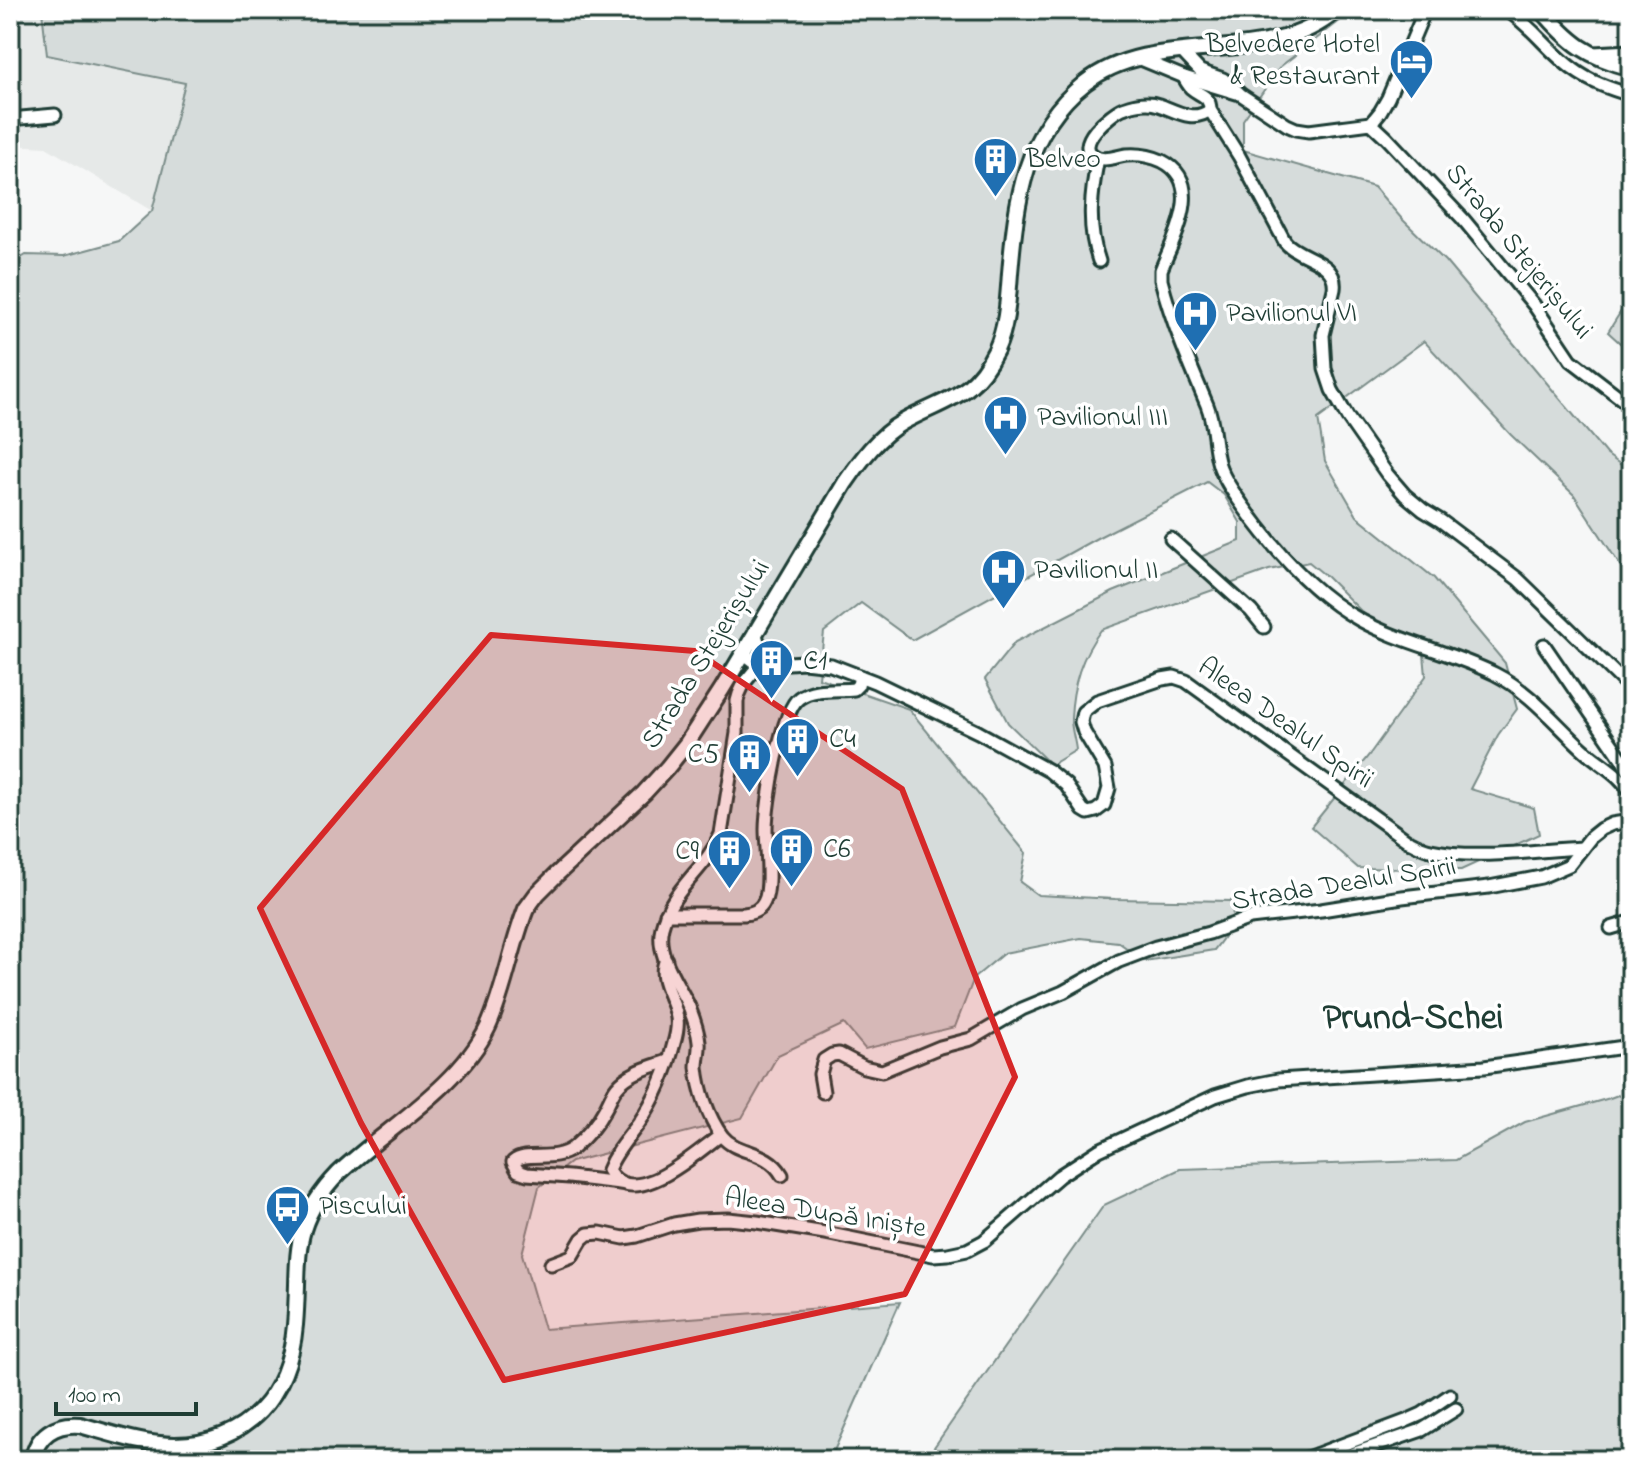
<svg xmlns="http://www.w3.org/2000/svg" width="1641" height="1470" viewBox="0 0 1641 1470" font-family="'Indie Flower',sans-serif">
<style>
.built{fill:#e6e9e8}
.green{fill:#d6dcdb;stroke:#7a8c88;stroke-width:2}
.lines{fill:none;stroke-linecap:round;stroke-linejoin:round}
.minor-casing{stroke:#1f3d34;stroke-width:17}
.major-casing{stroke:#1f3d34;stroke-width:20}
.minor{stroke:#fff;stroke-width:11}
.major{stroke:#fff;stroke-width:14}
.marked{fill:#d62828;fill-opacity:0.2;stroke:#d62828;stroke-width:6;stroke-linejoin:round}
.labels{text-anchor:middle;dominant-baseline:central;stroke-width:7;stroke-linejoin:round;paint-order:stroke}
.poi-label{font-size:28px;fill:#1f3d34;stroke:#fff;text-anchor:start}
.street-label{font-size:28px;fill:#1f3d34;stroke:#fff}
.district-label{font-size:36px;font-weight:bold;fill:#1f3d34;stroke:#fff}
</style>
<rect width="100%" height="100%" fill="#f6f7f7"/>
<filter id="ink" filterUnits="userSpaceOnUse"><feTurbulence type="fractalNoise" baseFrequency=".0125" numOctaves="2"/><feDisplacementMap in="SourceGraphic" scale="16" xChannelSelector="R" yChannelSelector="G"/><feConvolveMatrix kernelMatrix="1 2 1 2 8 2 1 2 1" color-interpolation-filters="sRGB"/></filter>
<g filter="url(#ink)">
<path class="built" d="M10,10h32l5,45 138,28 -33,128 -106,-64 -36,-2z"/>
<g class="green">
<path d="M42,10h1312l-73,56 -38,54v30l131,37 28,32 43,42 161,193 25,18v107l-4,-3 -53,-81 -63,-60 -87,-94 -106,78 7,42 32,55 77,62 71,85 12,46 -19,26 -28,54 64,19 5,26 -78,36 -103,-2 -47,-41 58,-72 57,-79 -2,-22 -50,-30 -47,-47 -18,-15 -40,8 -168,60c-19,25 -29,56 -30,89 0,10 4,21 5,31l-25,15 -43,-42 -23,-44 30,-37 98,-50 127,-51v-19l-16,-27 -17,-13 -110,56 -185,102 -51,-37 -37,29 -5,46 90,31 117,144 -6,29 18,13 77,4 118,2c1,22 -5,32 -19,49l-69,11 -27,-19 -37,-4 -77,15 -30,25 -19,49 -90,22 -21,-25 -66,31 -36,63 -171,44 -32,25 -17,67 22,75 356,-27 -70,158h-820v-1195l16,-10 38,1 55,-15 33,-30 33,-128 -138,-28z"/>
<path d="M1623,308l8,7v38l-23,-21z"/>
<path d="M1631,1090v370h-706l179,-255 76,-36 276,-9 69,-38 85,-24z"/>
</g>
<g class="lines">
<defs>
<g id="minor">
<path d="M1507,10c25,16 42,42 66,59 17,13 38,20 58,26"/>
<path d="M1182,52l18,19 23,8 16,14"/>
<path d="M1594,53l37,-2"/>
<path d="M1138,58l46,19 56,17 47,31 9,4 13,2 62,-8 16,15 76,81 71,86 37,55 60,46"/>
<path d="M1184,77c1,3 5,9 7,11 9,8 19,7 19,22l29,46 46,86c14,17 53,18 49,47l-11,46 2,34 7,21 16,28 39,56 18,21 18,15 18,11 77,58 113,110"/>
<path d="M1210,110c-17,13 -34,1 -51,-5 -11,-4 -25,-1 -36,3 -12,5 -52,38 -27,49 10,5 21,-1 30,-2 12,-1 25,1 36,6 44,22 12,76 -1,109v10c11,43 29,85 46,125 8,19 6,41 12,60 5,15 15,28 24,41 30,42 71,89 117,114 42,23 91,32 135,54 34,17 60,49 87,74 17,16 38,25 49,45"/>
<path d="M10,119l45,-4"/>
<path d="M1371,123l9,-11 8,-14 37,-88"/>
<path d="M1098,158c-7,35 -11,69 1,103"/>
<path d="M1171,539l80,72 13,16"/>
<path d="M755,631l7,25 -3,9 -15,18 -5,11 -2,7v32l-16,101c-15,36 -49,53 -59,93 -7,28 16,55 27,80 4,10 9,23 10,35 1,8 -2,16 -2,25 2,22 11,50 25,69 15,19 45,13 60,39"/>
<path d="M1544,645l78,114 9,16"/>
<path d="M743,653l16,12 45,-3 27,3 44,17 103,50 71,39 17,14 17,25 5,3 8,-2 8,-6 5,-17 -4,-21 -21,-35 -3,-10 2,-10 14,-11 65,-22 12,-2 12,4 222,160c8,3 15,8 23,9 45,10 105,0 151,-2"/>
<path d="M666,914h78c8,-1 16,-3 20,-12 8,-14 2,-55 2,-73 0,-24 15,-118 33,-131 15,-11 38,-7 55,-9l4,-4 2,-9"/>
<path d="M1611,928l20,-6"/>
<path d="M666,960c-9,17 6,35 10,53 3,10 1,20 -2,30 -7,28 -19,56 -35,80 -11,15 -24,29 -31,47 25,43 88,-18 113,-35"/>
<path d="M823,1092l-3,-18 4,-14 8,-5 7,-1 25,13 18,4 58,-24 31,-8 51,-30 41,-17 56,-31 37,-14 53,-14 41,-15 71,-8 81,-13 87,-10 52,-10 28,-12 22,-28 10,-8 11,-5 19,-3"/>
<path d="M620,1183l-51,-6 -42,-3 -9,-3 -5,-9c14,-12 40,1 60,-14 13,-11 24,-24 32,-39 4,-7 7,-16 12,-22 12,-15 34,-20 51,-26"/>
<path d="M551,1264l21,-8 10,-17 6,-5 12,-1 24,5 13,-2 37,-12 24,-4 30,-1 29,3 68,11 108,22 15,-1 19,-4 17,-9 75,-65 40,-26 116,-54 33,-10 30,-6 206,-13 147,-21"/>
<path d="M1302,1460l104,-39 16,-7 28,-19"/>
<path d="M1335,1460l87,-30 34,-21"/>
</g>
<g id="major">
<path d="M1542,10c28,33 46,47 89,58"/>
<path d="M33,1460c3,-25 23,-37 47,-35 30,8 63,20 95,20 73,-1 114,-50 120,-120 6,-66 -8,-98 44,-152 48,-45 120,-86 149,-146 17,-38 23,-80 38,-118l11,-15 19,-19 88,-82 23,-25 20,-25 35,-54 123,-206c16,-23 33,-47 58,-61 43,-24 69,-23 93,-72 11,-24 12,-50 14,-77 6,-72 14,-142 75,-190 73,-57 181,-11 252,-73"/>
</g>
</defs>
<use href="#minor" class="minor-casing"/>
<use href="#major" class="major-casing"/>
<use href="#minor" class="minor"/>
<use href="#major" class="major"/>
</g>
</g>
<path class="marked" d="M491,635l204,16 207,138 113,288 -110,217 -401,86 -143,-257 -101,-215z"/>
<defs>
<symbol id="hotel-pin" viewBox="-11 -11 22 30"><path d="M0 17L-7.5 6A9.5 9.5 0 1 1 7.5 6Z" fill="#1f6fb2" stroke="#fff"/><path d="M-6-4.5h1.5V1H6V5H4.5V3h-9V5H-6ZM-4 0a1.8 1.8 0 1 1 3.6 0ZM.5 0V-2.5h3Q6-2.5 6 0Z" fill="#fff"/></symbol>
<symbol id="building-pin" viewBox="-11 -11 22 30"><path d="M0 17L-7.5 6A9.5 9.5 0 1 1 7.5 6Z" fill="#1f6fb2" stroke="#fff"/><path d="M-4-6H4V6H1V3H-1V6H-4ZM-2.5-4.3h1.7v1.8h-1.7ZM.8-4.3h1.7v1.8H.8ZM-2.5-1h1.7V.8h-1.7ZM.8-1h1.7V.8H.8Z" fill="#fff"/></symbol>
<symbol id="hospital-pin" viewBox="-11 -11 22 30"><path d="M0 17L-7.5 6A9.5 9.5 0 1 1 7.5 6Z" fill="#1f6fb2" stroke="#fff"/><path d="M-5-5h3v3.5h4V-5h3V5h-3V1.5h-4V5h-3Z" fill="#fff"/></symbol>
<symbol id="bus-pin" viewBox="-11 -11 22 30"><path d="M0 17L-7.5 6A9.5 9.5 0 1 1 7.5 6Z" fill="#1f6fb2" stroke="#fff"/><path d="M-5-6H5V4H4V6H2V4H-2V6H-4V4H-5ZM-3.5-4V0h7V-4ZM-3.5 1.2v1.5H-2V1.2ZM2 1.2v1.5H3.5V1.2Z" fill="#fff"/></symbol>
</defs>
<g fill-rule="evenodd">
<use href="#hotel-pin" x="1386" y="36" width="51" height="69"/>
<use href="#building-pin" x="970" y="134" width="51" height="69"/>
<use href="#hospital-pin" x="1170" y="288" width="51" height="69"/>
<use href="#hospital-pin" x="980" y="392" width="51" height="69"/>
<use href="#hospital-pin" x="978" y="546" width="51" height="69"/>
<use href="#building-pin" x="746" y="636" width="51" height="69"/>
<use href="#building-pin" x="772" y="714" width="51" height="69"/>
<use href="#building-pin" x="724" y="730" width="51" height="69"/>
<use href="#building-pin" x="766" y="824" width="51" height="69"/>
<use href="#building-pin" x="704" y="826" width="51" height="69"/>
<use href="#bus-pin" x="262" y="1182" width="51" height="69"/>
</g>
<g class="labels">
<g class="poi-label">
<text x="1380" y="45" text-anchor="end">Belvedere Hotel<tspan x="1380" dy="32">&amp; Restaurant</tspan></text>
<text x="1026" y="160">Belveo</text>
<text x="1226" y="314">Pavilionul VI</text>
<text x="1037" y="418">Pavilionul III</text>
<text x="1034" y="571">Pavilionul II</text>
<text x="803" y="662">C1</text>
<text x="829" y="740">C4</text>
<text x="719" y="755" text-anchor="end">C5</text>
<text x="823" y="850">C6</text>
<text x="699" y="852" text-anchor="end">C9</text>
<text x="319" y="1207">Piscului</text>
</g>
<g class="street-label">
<text transform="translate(1518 252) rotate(51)">Strada Stejerișului</text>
<text transform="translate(707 655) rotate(-58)">Strada Stejerișului</text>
<text transform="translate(1285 724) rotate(35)">Aleea Dealul Spirii</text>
<text transform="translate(1344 885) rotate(-9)">Strada Dealul Spirii</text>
<text transform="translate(825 1214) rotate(9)">Aleea După Iniște</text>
</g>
<g class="district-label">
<text x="1413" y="1019">Prund-Schei</text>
</g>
</g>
<rect width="1641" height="1470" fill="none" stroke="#fff" stroke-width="40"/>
<rect x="20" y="20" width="1601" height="1430" fill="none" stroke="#1f3d34" stroke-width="3" filter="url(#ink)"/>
<path d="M56 1402v12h140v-12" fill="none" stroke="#1f3d34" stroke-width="4"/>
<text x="68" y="1402" font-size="24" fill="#1f3d34" stroke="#ffffff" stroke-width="6" paint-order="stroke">100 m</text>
</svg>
